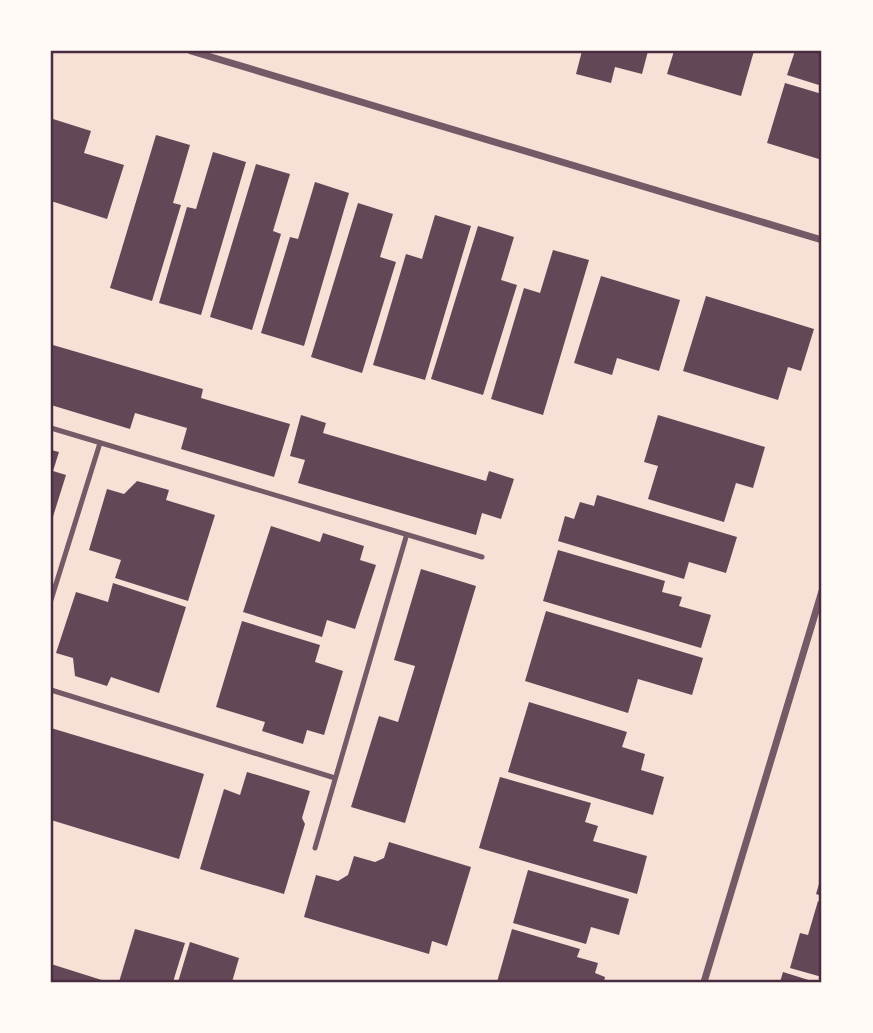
<svg xmlns="http://www.w3.org/2000/svg" width="873" height="1033" viewBox="0 0 873 1033" font-family="Lato,sans-serif">
<style>
.building{fill:#644757}
.lines{fill:none;stroke-linecap:round;stroke-linejoin:round}
.service{stroke:#755966;stroke-width:5}
.minor{stroke:#755966;stroke-width:7}
.neatline{fill:none;stroke:#4a2c40;stroke-width:2.5}
</style>
<rect width="100%" height="100%" fill="#f7e1d7"/>
<g class="building">
<path d="M582,51h66l-6,23 -27,-7 -4,16 -35,-9z"/>
<path d="M674,51h80l-13,45 -74,-22z"/>
<path d="M795,51h27v35l-35,-11z"/>
<path d="M785,83l37,11v66l-55,-17z"/>
<path d="M53,119l38,12 -7,22 40,12 -17,54 -56,-18z"/>
<path d="M156,135l34,10 -17,58 8,2 -29,96 -42,-13z"/>
<path d="M213,152l33,10 -45,153 -42,-12 28,-96 9,2z"/>
<path d="M256,164l34,10 -17,57 8,3 -29,96 -42,-13z"/>
<path d="M315,182l34,11 -45,153 -43,-13 29,-96 8,2z"/>
<path d="M358,203l35,11 -13,43 16,5 -34,111 -51,-16z"/>
<path d="M435,215l36,11 -46,154 -52,-15 33,-111 16,5z"/>
<path d="M478,226l36,11 -13,43 16,5 -34,110 -52,-16z"/>
<path d="M553,250l36,10 -46,155 -52,-16 33,-111 16,5z"/>
<path d="M601,276l79,24 -21,71 -42,-13 -5,17 -38,-12z"/>
<path d="M706,296l108,33 -13,42 -13,-4 -10,33 -95,-29z"/>
<path d="M53,345l150,44 -2,9 89,26 -16,53 -93,-28 6,-21 -52,-15 -5,16 -79,-24z"/>
<path d="M301,415l25,8 -3,10 163,48 3,-10 25,8 -13,40 -19,-6 -6,22 -178,-52 7,-23 -15,-4z"/>
<path d="M658,415l107,32 -12,41 -17,-5 -12,39 -76,-23 10,-33 -14,-4z"/>
<path d="M51,450l8,2 -6,19 13,4 -15,48z"/>
<path d="M137,481l32,9 -3,10 49,15 -27,86 -73,-23 6,-18 -32,-10 18,-61 17,5z"/>
<path d="M597,495l140,42 -11,36 -37,-11 -5,17 -126,-38 7,-25 9,3 6,-17 14,4z"/>
<path d="M271,526l49,16 3,-9 41,13 -4,14 16,5 -21,64 -28,-9 -5,17 -79,-25z"/>
<path d="M558,550l107,31 -3,11 20,5 -3,9 32,9 -10,33 -158,-47z"/>
<path d="M421,569l55,17 -71,237 -54,-16 28,-91 19,6 17,-56 -21,-6z"/>
<path d="M113,583l73,24 -27,86 -48,-16 -4,9 -32,-10 -2,-18 -17,-5 20,-61 32,10z"/>
<path d="M546,611l157,47 -11,37 -54,-16 -10,34 -103,-32z"/>
<path d="M242,621l78,24 -5,17 28,9 -19,64 -17,-5 -4,14 -41,-13 3,-9 -49,-15z"/>
<path d="M529,702l98,30 -5,15 23,7 -4,16 23,7 -11,38 -145,-43z"/>
<path d="M51,728l153,46 -25,85 -128,-39z"/>
<path d="M247,772l63,19 -8,27 3,6 -21,70 -84,-25 24,-80 16,6z"/>
<path d="M500,777l91,26 -6,19 13,4 -5,15 54,15 -10,38 -158,-46z"/>
<path d="M389,842l82,25 -24,79 -15,-5 -3,13 -125,-37 12,-42 22,6 10,-6 6,-19 21,6 9,-4z"/>
<path d="M528,870l101,29 -10,36 -28,-8 -5,17 -73,-21z"/>
<path d="M822,874v22l-6,-2z"/>
<path d="M818,901l4,2v74l-32,-9 10,-35 8,2z"/>
<path d="M135,929l50,14 -12,39h-54z"/>
<path d="M512,929l68,20 -3,8 21,6 -3,10 10,4 -1,5h-107z"/>
<path d="M190,942l49,16 -7,24h-54z"/>
<path d="M51,964l57,18h-57z"/>
<path d="M783,972l32,10h-35z"/>
</g>
<g class="lines">
<g class="service">
<path d="M51,428l431,129"/>
<path d="M51,600l49,-157"/>
<path d="M51,690l284,88"/>
<path d="M315,848l91,-311"/>
</g>
<g class="minor">
<path d="M191,51l631,189"/>
<path d="M704,982l118,-391"/>
</g>
</g>
<rect width="873" height="1033" fill="none" stroke="#fffaf5" stroke-width="105"/>
<rect x="52" y="52" width="768" height="929" class="neatline"/>
</svg>
